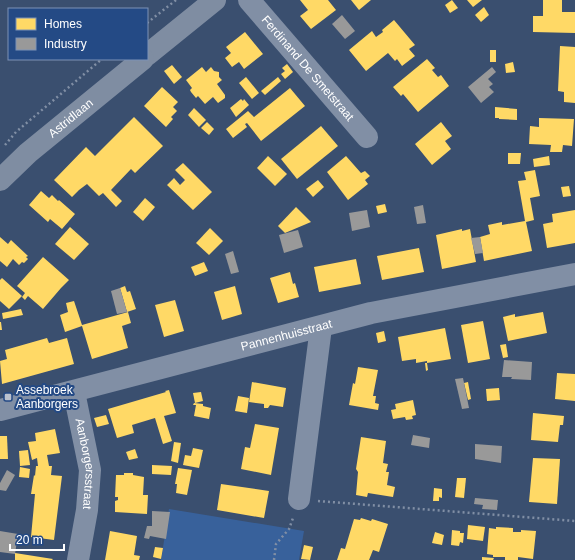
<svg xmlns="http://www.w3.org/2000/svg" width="575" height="560" viewBox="0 0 575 560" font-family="Helvetica,sans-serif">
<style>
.green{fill:#38619b}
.homes{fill:#ffd966}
.industry{fill:#999}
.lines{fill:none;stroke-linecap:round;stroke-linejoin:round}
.path{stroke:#818fa5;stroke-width:2.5;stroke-dasharray:2 3;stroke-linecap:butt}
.minor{stroke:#818fa5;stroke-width:22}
.major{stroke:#7f8da2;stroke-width:22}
.poi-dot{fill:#bac1cd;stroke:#244a85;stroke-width:1.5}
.labels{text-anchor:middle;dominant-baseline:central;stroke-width:4;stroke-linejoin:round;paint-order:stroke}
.street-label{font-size:12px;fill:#fff;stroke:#244a85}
.poi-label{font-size:12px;fill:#fff;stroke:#244a85;text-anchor:start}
</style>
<rect width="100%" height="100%" fill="#3a4f6f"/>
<path class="green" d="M169,509l135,22 -5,29h-138z"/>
<g class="homes">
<path d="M300,0h28l8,10 -25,19 -11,-13 8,-6z"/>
<path d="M351,0h20l-12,10z"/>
<path d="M452,0l6,8 -8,5 -5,-8z"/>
<path d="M467,0h15l-9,7z"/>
<path d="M543,0h19v12h13v21l-42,-1v-16h10z"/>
<path d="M484,7l5,8 -8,7 -6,-7z"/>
<path d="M394,20l21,25 -6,4 6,7 -13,10 -5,-7 -2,2 -7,-8 -22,18 -17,-21 23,-19 4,6 7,-5 -1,-2z"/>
<path d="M245,32l18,22 -19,15 -5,-7 -7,5 -7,-9 6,-5 -5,-6z"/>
<path d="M560,46l15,1v56l-11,-1v-10l-6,-1z"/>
<rect x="490" y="50" width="6" height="12"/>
<path d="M427,59l8,9 -3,2 6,7 3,-2 8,11 -31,26 -15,-18 -2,2 -8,-9z"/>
<path d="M513,62l2,10 -9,1 -1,-9z"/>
<path d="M287,64l6,8 -8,7 -4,-5 4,-3 -3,-3z"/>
<path d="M172,65l10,12 -8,7 -10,-13z"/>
<path d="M202,67l4,5 5,-5 3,4 5,1v5l3,3 -5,4 8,11v3l-7,5 -5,-6 -8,7 -7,-8 -2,2 -5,-6 -1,-2 2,-2 -6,-8z"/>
<path d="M246,77l13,16 -7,6 -13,-16z"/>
<path d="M278,77l3,4 -16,14 -4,-4z"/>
<path d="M162,87l16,15 -5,5 4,4 -6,6 2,2 -7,8 -22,-21z"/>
<path d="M290,88l15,18 -44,35 -14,-18 -2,1 2,3 -14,11 -7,-9 22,-18 6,6z"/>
<path d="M241,99l2,2 1,-2 5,6 -13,12 -6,-9z"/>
<path d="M495,107l22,2v11l-18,-1v-1h-4z"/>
<path d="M194,108l12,12 -7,7 -11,-12z"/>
<path d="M134,117l29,29 -28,27 -4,-4 -20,21 11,11 -6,6 -13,-14 -4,3 -12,-12 -8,6 -7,7 -18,-17 32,-33 9,9z"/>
<path d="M539,118l35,1 -2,27 -9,-1 -1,7h-12l1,-7 -22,-1 1,-18 9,1z"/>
<path d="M207,122l7,7 -5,6 -8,-7z"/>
<path d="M441,122l11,14 -7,5 6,8 -19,16 -17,-21z"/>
<path d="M321,126l17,20 -41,33 -16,-20z"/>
<path d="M508,153h13l-1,11h-12z"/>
<path d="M268,156l19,18 -12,12 -18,-18z"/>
<path d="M346,156l15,17 4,-2 5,5 -5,4 3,4 -20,16 -21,-28z"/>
<path d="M549,156l1,9 -16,2 -1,-8z"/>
<path d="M183,163l29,29 -19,18 -26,-25 7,-7 6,7 5,-5 -10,-10z"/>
<path d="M535,170l5,26 -10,2 4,22 -8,2 6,29 -48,10 -4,-24 10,-3 -2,-9 14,-3v3l23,-4 -7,-40 8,-1 -2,-8z"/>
<path d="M318,180l6,7 -11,10 -7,-8z"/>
<path d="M569,186l2,10 -8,1 -2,-10z"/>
<path d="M41,191l8,7 3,-3 6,6 1,-1 16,14 -13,15 -12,-10 -2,3 -19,-17z"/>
<path d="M145,198l10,9 -12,14 -10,-9z"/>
<path d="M385,204l2,8 -9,2 -2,-8z"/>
<path d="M296,207l15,15 -26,11 -7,-7z"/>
<path d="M575,210v33l-28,5 -4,-24 10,-2 -1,-8z"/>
<path d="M70,227l19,17 -15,16 -19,-16z"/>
<path d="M210,228l13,13 -14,14 -13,-12z"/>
<path d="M462,229v2l8,-2 6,33 -34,7 -6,-34z"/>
<path d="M0,237l8,7 3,-4 17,16 -2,1 2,2 -4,4 -2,-1 -3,3 -6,-6 -6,8 -7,-6z"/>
<path d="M419,248l5,24 -42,8 -5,-24z"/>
<path d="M43,257l26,23 -8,8 -18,21 -15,-13 -3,4 -3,-3 3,-4 -8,-7z"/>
<path d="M356,259l5,25 -42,8 -5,-25z"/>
<path d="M204,262l4,9 -13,5 -4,-9z"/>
<path d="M290,272l3,12 2,-1 4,14 -21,6 -8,-25z"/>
<path d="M2,278l20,18 -13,13 -9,-8v-21z"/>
<path d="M125,286l2,6 3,-1 6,18 -9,3 -7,-24z"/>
<path d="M235,286l7,28 -20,6 -8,-28z"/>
<path d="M175,300l9,31 -20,6 -9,-32z"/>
<path d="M74,301l8,24 46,-13 3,11 -9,3 6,22 -36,11 -10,-33 -17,6 -5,-17 8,-3 -2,-9z"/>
<path d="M21,309l2,6 -20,4 -1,-6z"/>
<path d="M543,312l4,21 -39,8 -5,-24 12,-3v3z"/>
<path d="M483,321l7,38 -22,4 -7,-38z"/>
<path d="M0,322h1l1,8h-2z"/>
<path d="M445,328l6,31 -24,4v-2l-11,2v-4l-14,2 -4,-24z"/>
<path d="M384,331l2,10 -8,2 -2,-10z"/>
<path d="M47,338l2,5 18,-5 7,26 -72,20 -2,-23 7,-2 -2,-9z"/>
<path d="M506,344l2,13 -5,1 -3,-13z"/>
<path d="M425,363h2l1,7 -2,1z"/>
<path d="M358,367l20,3 -5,26h3l-1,7 4,1 -1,6 -29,-5 4,-22 2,1z"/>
<path d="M557,373l18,1v27l-20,-2z"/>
<path d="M252,382l34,6 -3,19 -13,-2 -2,3h-4v-4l-15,-2z"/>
<path d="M468,382l3,17 -3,1 -4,-17z"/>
<path d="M499,388l1,12 -13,1 -1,-12z"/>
<path d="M169,390l7,23 -12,3 8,25 -9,3 -8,-26 -23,7 2,8 -17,5 -9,-29 58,-17 -1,-1z"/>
<path d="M201,392l2,9 -8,2 -2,-10z"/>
<path d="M238,396l11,2 -2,15 -12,-2z"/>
<path d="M413,400l3,15 -4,1 1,3 -7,1 -1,-3 -12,2 -2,-9 5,-1 -1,-5z"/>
<path d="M194,403l9,1v2l8,2 -2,11 -15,-3 2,-11h-3z"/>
<path d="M533,413l31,3 -1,9h-3l-2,17 -27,-2z"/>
<path d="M106,415l3,9 -12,3 -3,-9z"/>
<path d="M255,424l24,4 -8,47 -30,-6 4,-22 5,1z"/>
<path d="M55,429l5,24 -13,2 2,11h3l-1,9 11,1 -8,64 -23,-3 4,-43h-4l3,-19 1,1 1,-10h2l-1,-8 -5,2 -4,-18 8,-1 -1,-8z"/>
<path d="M0,436h7l1,23h-8z"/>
<path d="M361,437l25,4 -3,22 5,1 -2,8h3l-2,13 8,2 -2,10 -25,-4 -1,4 -11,-2 2,-23 -2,-3z"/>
<path d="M174,442l7,1 -3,20 -7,-2z"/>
<path d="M193,448l10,2 -4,18 -16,-3 2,-10 6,1z"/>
<path d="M135,449l3,9 -9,2 -3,-8z"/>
<path d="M28,450l2,15 -10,1 -1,-15z"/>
<path d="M533,458l27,1 -3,45 -28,-2z"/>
<path d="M152,465l20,1 -1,9 -19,-1z"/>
<path d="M20,467l10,2 -1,9 -10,-1z"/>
<path d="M178,468l14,2 -5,25 -11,-2 1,-9h-2z"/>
<path d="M124,473h9v2l11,2 -1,18h5l-1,19 -32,-2v-11l3,-1v-3h-3l1,-22h8z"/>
<path d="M457,478h9l-2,20 -9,-1z"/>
<path d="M221,484l48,7 -5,27 -47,-8z"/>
<path d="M434,488l8,1v9l-3,-1v4h-6z"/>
<path d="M361,518l10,3 1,-2 16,5 -9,28 -6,-2 -4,10h-32l4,-12 4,1 9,-30 6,1z"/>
<path d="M468,525l17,2 -2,14 -16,-2z"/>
<path d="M496,527l17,1v4h8v-2l15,1 -3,28 -15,-2v3h-13v-3h-12v-2l-6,-1 2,-26 7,1z"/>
<path d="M452,530l8,1v2h4l-1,10 -3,-1 -1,4 -8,-1z"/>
<path d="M110,531l27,5 -3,19 6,1 -1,4h-34z"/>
<path d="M435,532l9,3 -2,10 -10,-2z"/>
<path d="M304,545l9,2 -3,13 -9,-1z"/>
<path d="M155,547l8,1 -2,11 -8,-2z"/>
<path d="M15,553l38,6 -1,1h-37z"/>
<path d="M482,557l12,1 -1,2h-11z"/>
</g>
<g class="industry">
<path d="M342,15l13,16 -10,8 -13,-15z"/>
<path d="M492,67l4,5 -8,7 5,5 -4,3 5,5 -13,11 -13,-16z"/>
<path d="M423,205l3,18 -9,1 -3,-17z"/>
<path d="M367,210l3,17 -18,4 -3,-18z"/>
<path d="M298,230l5,17 -19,6 -5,-18z"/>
<path d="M480,237l3,16 -8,1 -4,-16z"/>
<path d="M233,251l6,21 -8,2 -6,-20z"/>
<path d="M120,288l7,24 -10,2 -6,-23z"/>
<path d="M504,360l28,2 -1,18 -20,-1 1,-2h-10z"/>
<path d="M463,378l6,30 -7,1 -7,-30z"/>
<path d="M413,435l17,3 -1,10 -18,-3z"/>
<path d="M475,444l27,2 -1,17 -26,-4z"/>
<path d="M7,470l8,5 -9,16 -6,-1v-7z"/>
<path d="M475,498l23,2 -1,10 -15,-1 1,-4 -9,-1z"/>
<path d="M152,511l18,1 -4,27 -16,-3 -1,3 -5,-1 3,-12h5z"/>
<path d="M0,531l18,3 -3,20 -15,-2z"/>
</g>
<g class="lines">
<g class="path">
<path d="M147,23l29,-23"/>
<path d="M5,145l11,-13 86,-73"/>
<path d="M318,501l257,20"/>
<path d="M274,560l2,-16 13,-15 4,-11"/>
</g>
<g class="minor">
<path id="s1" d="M249,0l118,137"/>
<path id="s2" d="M74,392l16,78 -3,40 -9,50"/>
<path id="s3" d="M0,410l371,-97 204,-39"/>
<path d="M299,499l22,-172"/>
</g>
<g class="major">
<path d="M147,55l68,-55"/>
<path id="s4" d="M0,180l28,-27 115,-94"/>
</g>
</g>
<rect class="poi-dot" x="4" y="393" width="8" height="8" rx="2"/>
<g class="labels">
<g class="street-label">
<text stroke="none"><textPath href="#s1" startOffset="90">Ferdinand De Smetstraat</textPath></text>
<text stroke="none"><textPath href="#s4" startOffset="94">Astridlaan</textPath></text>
<text stroke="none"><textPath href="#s3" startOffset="296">Pannenhuisstraat</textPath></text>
<text stroke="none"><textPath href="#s2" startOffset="73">Aanborgersstraat</textPath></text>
</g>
<g class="poi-label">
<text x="16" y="390">Assebroek<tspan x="16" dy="14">Aanborgers</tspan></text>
</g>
</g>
<rect x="8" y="8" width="140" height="52" fill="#244a85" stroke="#7c92b6"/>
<rect x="16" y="18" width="20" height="12" fill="#ffd966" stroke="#7c92b6"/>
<text x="44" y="28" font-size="12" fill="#ffffff">Homes</text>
<rect x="16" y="38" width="20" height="12" fill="#999999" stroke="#7c92b6"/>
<text x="44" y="48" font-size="12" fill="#ffffff">Industry</text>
<path d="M10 544v6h54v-6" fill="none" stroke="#ffffff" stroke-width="2"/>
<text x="16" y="544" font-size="12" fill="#ffffff" stroke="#244a85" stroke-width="3" paint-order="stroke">20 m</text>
</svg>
